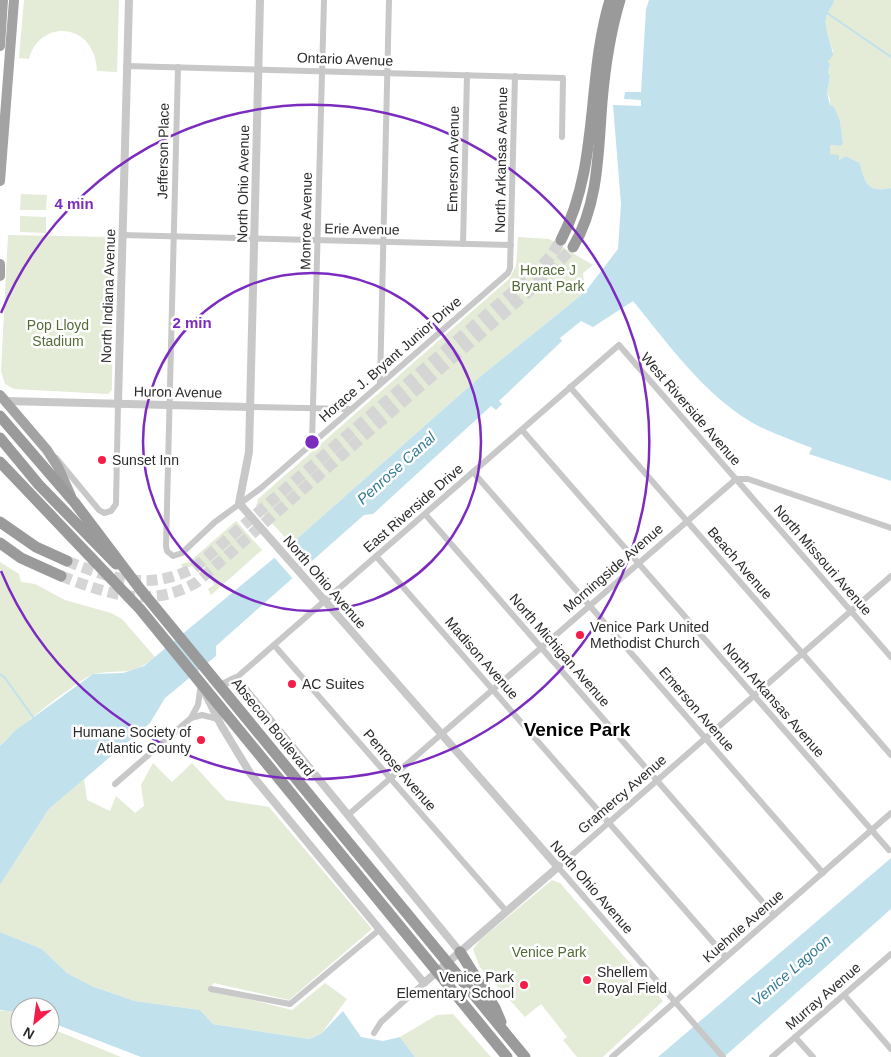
<svg xmlns="http://www.w3.org/2000/svg" width="891" height="1057" viewBox="0 0 891 1057" font-family="Helvetica,sans-serif">
<style>
.green{fill:#e4ebd7}
.water{fill:#c1e2ed}
.pier{fill:#fff}
.lines{fill:none;stroke-linecap:round;stroke-linejoin:round}
.stream{stroke:#c1e2ed;stroke-width:2}
.trunk-tunnel{stroke:#d5d5d5;stroke-width:11;stroke-dasharray:11 5.5;stroke-linecap:butt}
.minor{stroke:#c8c8c8;stroke-width:6}
.tertiary{stroke:#c8c8c8;stroke-width:8}
.primary{stroke:#a3a3a3;stroke-width:10}
.trunk{stroke:#9a9a9a;stroke-width:11}
.ring{fill:none;stroke:#7b2cbf;stroke-width:2.5}
.poi-dot{fill:#f31d49;stroke:#fff;stroke-width:2}
.labels{text-anchor:middle;dominant-baseline:central;stroke-width:5;stroke-linejoin:round;paint-order:stroke}
.street-label{font-size:14px;fill:#2b2b2b;stroke:#fff}
.park-label{font-size:14px;fill:#556a36;stroke:#fff}
.poi-label{font-size:14px;fill:#2b2b2b;stroke:#fff;text-anchor:start}
.water-label{font-size:15px;font-style:italic;fill:#347b93;stroke:#fff}
.district-label{font-size:19px;font-weight:bold;fill:#000;stroke:#fff}
.centre{fill:#7b2cbf;stroke:#fff;stroke-width:2.5}
.ring-label{font-size:15px;text-anchor:middle;font-weight:bold;fill:#7b2cbf;stroke:#fff;stroke-width:5;stroke-linejoin:round;paint-order:stroke}
</style>
<rect width="100%" height="100%" fill="#fff"/>
<g class="green">
<path d="M24,0h95l-2,72 -20,-1c-2,-50 -58,-52 -68,-12l-10,-1z"/>
<path d="M834,0h57v188c-25,5 -26,-6 -31,-25l-14,-7 -7,4 -9,-6v-9l11,1 2,-3 -3,-22 -10,-16v-6l-3,-6 3,-17 -2,-3 2,-6 -2,-6 5,-10 -8,-25 1,-9z"/>
<path d="M21,194l26,1 -1,15h-26z"/>
<path d="M20,216l26,1v16l-26,-1z"/>
<path d="M8,235l105,2 -1,153 -4,4 -94,-5 -9,-5 -4,-13z"/>
<path d="M518,237l31,2 44,26 -10,8 2,19 -104,84 -190,168 -35,-38 2,-7 251,-220 7,-13z"/>
<path d="M236,521l26,29 -51,45 -3,-6 6,-4 -7,-17 -13,-3 -11,4 -2,-5 8,-2z"/>
<path d="M0,562l19,12 2,8 14,2 30,16 46,13 11,6 33,38c-25,21 -33,11 -61,17 -13,3 -82,59 -94,72z"/>
<path d="M153,763l19,19 20,-19 34,37 43,7 103,122 -83,71 -75,-17 -5,6 83,21 33,-27 22,16 -26,35 -12,5 -96,-15 -13,-14 -65,-9 -41,-14 -27,-14 -25,-24 -42,-17v-47l49,-76 35,-30 3,21 23,11 6,-15 19,17 9,-7 -3,-21z"/>
<path d="M552,880l8,3 103,118 -60,56h-26l-14,-17 4,-3 -26,-33 -16,13 -46,-51 -6,-17 7,-9z"/>
<path d="M9,1010l11,5v22h30v-9l71,29h-121v-46z"/>
<path d="M453,1014l38,43h-76l-15,-20 37,-22z"/>
</g>
<g class="water">
<path d="M649,0h185c-1,6 -7,12 -8,18 -2,13 6,25 7,38l-5,5 2,4 -2,8 2,3 -3,17 3,12 4,2 6,14 3,22 -2,3 -11,-1v9l9,1v5l7,-4 14,7c5,19 6,30 31,25v293l-82,-27 3,-6c-20,-8 -42,-15 -61,-26 -49,-30 -82,-77 -118,-121l-40,26 -12,-6 -21,17 2,3 -63,60 3,3 -6,6 -5,-4 -118,108 -9,1 -148,131v10l-51,42 -15,25 -101,86 -49,76v-139l16,-16 77,-56 30,-1 21,-7 147,-122 190,-168 104,-84 33,-43 3,-45 -8,-99 28,1v-6l-17,-1 1,-7h16l5,-83z"/>
<path d="M891,858v51l-167,148h-66z"/>
<path d="M0,932l42,17 25,24 27,14 41,14 65,9 13,14 96,15 12,-5 22,-23 18,26 22,4 17,-4 15,20h-274l-91,-35v-15h-30v5l-20,-2z"/>
</g>
<path class="pier" d="M287,544l22,23 -15,13 -21,-24z"/>
<g class="lines">
<g class="stream">
<path d="M827,13l64,44"/>
<path d="M0,674l5,4 28,39"/>
</g>
<g class="trunk-tunnel">
<path d="M67,561c45,18 82,30 127,7l336,-291 20,-20 11,-17"/>
<path d="M61,576c46,18 91,33 136,6l347,-304 29,-31"/>
</g>
<g class="minor">
<path d="M126,66l437,12 -1,59"/>
<path d="M178,67l-12,479 1,5 6,5 9,-3 33,-31 46,-34 247,-215 2,-5 5,-192"/>
<path d="M122,235l389,10"/>
<path d="M463,244l4,-169"/>
<path d="M380,384l9,-384"/>
<path d="M570,387l321,368"/>
<path d="M250,407l101,2"/>
<path d="M522,430l367,420"/>
<path d="M312,443l12,-443"/>
<path d="M56,458l43,52 5,3 7,-2 5,-7 2,-101"/>
<path d="M473,472l350,401"/>
<path d="M425,514l349,401"/>
<path d="M376,556l350,401"/>
<path d="M274,645l233,267"/>
<path d="M236,678l383,-333 272,312"/>
<path d="M191,718l11,-3 16,4"/>
<path d="M115,784l76,-66 7,-13 3,-21"/>
<path d="M348,815l388,-336h12l143,49"/>
<path d="M211,989l79,15 89,-74"/>
<path d="M844,995l47,54"/>
<path d="M374,1033l7,-11 43,-39"/>
<path d="M795,1037l18,20"/>
<path d="M612,1057l279,-244"/>
<path d="M723,1057l-165,-190 333,-291"/>
<path d="M772,1057l119,-103"/>
</g>
<g class="tertiary">
<path d="M5,401l245,6"/>
<path d="M118,403l11,-403"/>
<path d="M220,686l16,-8 224,274"/>
<path d="M206,695l15,30 29,48 174,210 134,-116 -319,-364 10,-51 11,-452"/>
</g>
<g class="primary">
<path d="M0,46l3,-46"/>
<path d="M0,181l14,-181"/>
<path d="M0,264v12"/>
<path d="M0,395l47,55 11,17 13,29"/>
</g>
<g class="trunk">
<path d="M561,240c39,-75 25,-161 49,-240"/>
<path d="M573,247c26,-44 25,-95 29,-145 3,-35 8,-69 18,-102"/>
<path d="M0,416l75,87 65,86 385,468"/>
<path d="M0,438l39,47 77,79"/>
<path d="M0,462l140,147 367,448"/>
<path d="M0,522l36,25 31,14"/>
<path d="M0,543l21,15 40,18"/>
<path d="M460,952l35,56 6,14"/>
</g>
</g>
<g class="ring">
<circle cx="312" cy="442" r="169"/>
<path d="M1 313A337 337 0 1 1 1 571"/>
</g>
<g class="poi-dot">
<circle cx="102" cy="460" r="5"/>
<circle cx="580" cy="635" r="5"/>
<circle cx="292" cy="684" r="5"/>
<circle cx="201" cy="740" r="5"/>
<circle cx="587" cy="980" r="5"/>
<circle cx="524" cy="985" r="5"/>
</g>
<g class="labels">
<g class="street-label">
<text transform="translate(345 59) rotate(2)">Ontario Avenue</text>
<text transform="translate(163 151) rotate(-89)">Jefferson Place</text>
<text transform="translate(453 159) rotate(-89)">Emerson Avenue</text>
<text transform="translate(501 160) rotate(-89)">North Arkansas Avenue</text>
<text transform="translate(243 184) rotate(-89)">North Ohio Avenue</text>
<text transform="translate(306 221) rotate(-89)">Monroe Avenue</text>
<text transform="translate(362 229) rotate(1)">Erie Avenue</text>
<text transform="translate(108 296) rotate(-88)">North Indiana Avenue</text>
<text transform="translate(390 359) rotate(-41)">Horace J. Bryant Junior Drive</text>
<text transform="translate(178 392) rotate(1)">Huron Avenue</text>
<text transform="translate(691 409) rotate(49)">West Riverside Avenue</text>
<text transform="translate(413 508) rotate(-41)">East Riverside Drive</text>
<text transform="translate(823 560) rotate(49)">North Missouri Avenue</text>
<text transform="translate(740 563) rotate(49)">Beach Avenue</text>
<text transform="translate(613 568) rotate(-41)">Morningside Avenue</text>
<text transform="translate(325 582) rotate(49)">North Ohio Avenue</text>
<text transform="translate(560 650) rotate(49)">North Michigan Avenue</text>
<text transform="translate(482 658) rotate(49)">Madison Avenue</text>
<text transform="translate(774 700) rotate(49)">North Arkansas Avenue</text>
<text transform="translate(697 709) rotate(49)">Emerson Avenue</text>
<text transform="translate(273 727) rotate(51)">Absecon Boulevard</text>
<text transform="translate(400 770) rotate(49)">Penrose Avenue</text>
<text transform="translate(622 794) rotate(-41)">Gramercy Avenue</text>
<text transform="translate(592 887) rotate(49)">North Ohio Avenue</text>
<text transform="translate(743 926) rotate(-41)">Kuehnle Avenue</text>
<text transform="translate(823 996) rotate(-41)">Murray Avenue</text>
</g>
<g class="park-label">
<text x="548" y="270">Horace J<tspan x="548" dy="16">Bryant Park</tspan></text>
<text x="58" y="325">Pop Lloyd<tspan x="58" dy="16">Stadium</tspan></text>
<text x="549" y="952">Venice Park</text>
</g>
<g class="poi-label">
<text x="112" y="460">Sunset Inn</text>
<text x="590" y="627">Venice Park United<tspan x="590" dy="16">Methodist Church</tspan></text>
<text x="302" y="684">AC Suites</text>
<text x="191" y="732" text-anchor="end">Humane Society of<tspan x="191" dy="16">Atlantic County</tspan></text>
<text x="597" y="972">Shellem<tspan x="597" dy="16">Royal Field</tspan></text>
<text x="514" y="977" text-anchor="end">Venice Park<tspan x="514" dy="16">Elementary School</tspan></text>
</g>
<g class="water-label">
<text transform="translate(396 468) rotate(-42)">Penrose Canal</text>
<text transform="translate(791 970) rotate(-41)">Venice Lagoon</text>
</g>
<g class="district-label">
<text x="577" y="729">Venice Park</text>
</g>
</g>
<circle cx="312" cy="442" r="8" class="centre"/>
<g class="ring-label">
<text x="74" y="209">4 min</text>
<text x="192" y="328">2 min</text>
</g>
<g transform="translate(35 1022) rotate(209)"><circle r="24" fill="#ffffff" stroke="#aaaaaa"/>
<path d="M0-4L9 19L0 12L-9 19Z" fill="#f31d49"/>
<text y="-8" font-size="14" font-weight="bold" text-anchor="middle" fill="#2b2b2b">N</text>
</g>
</svg>
